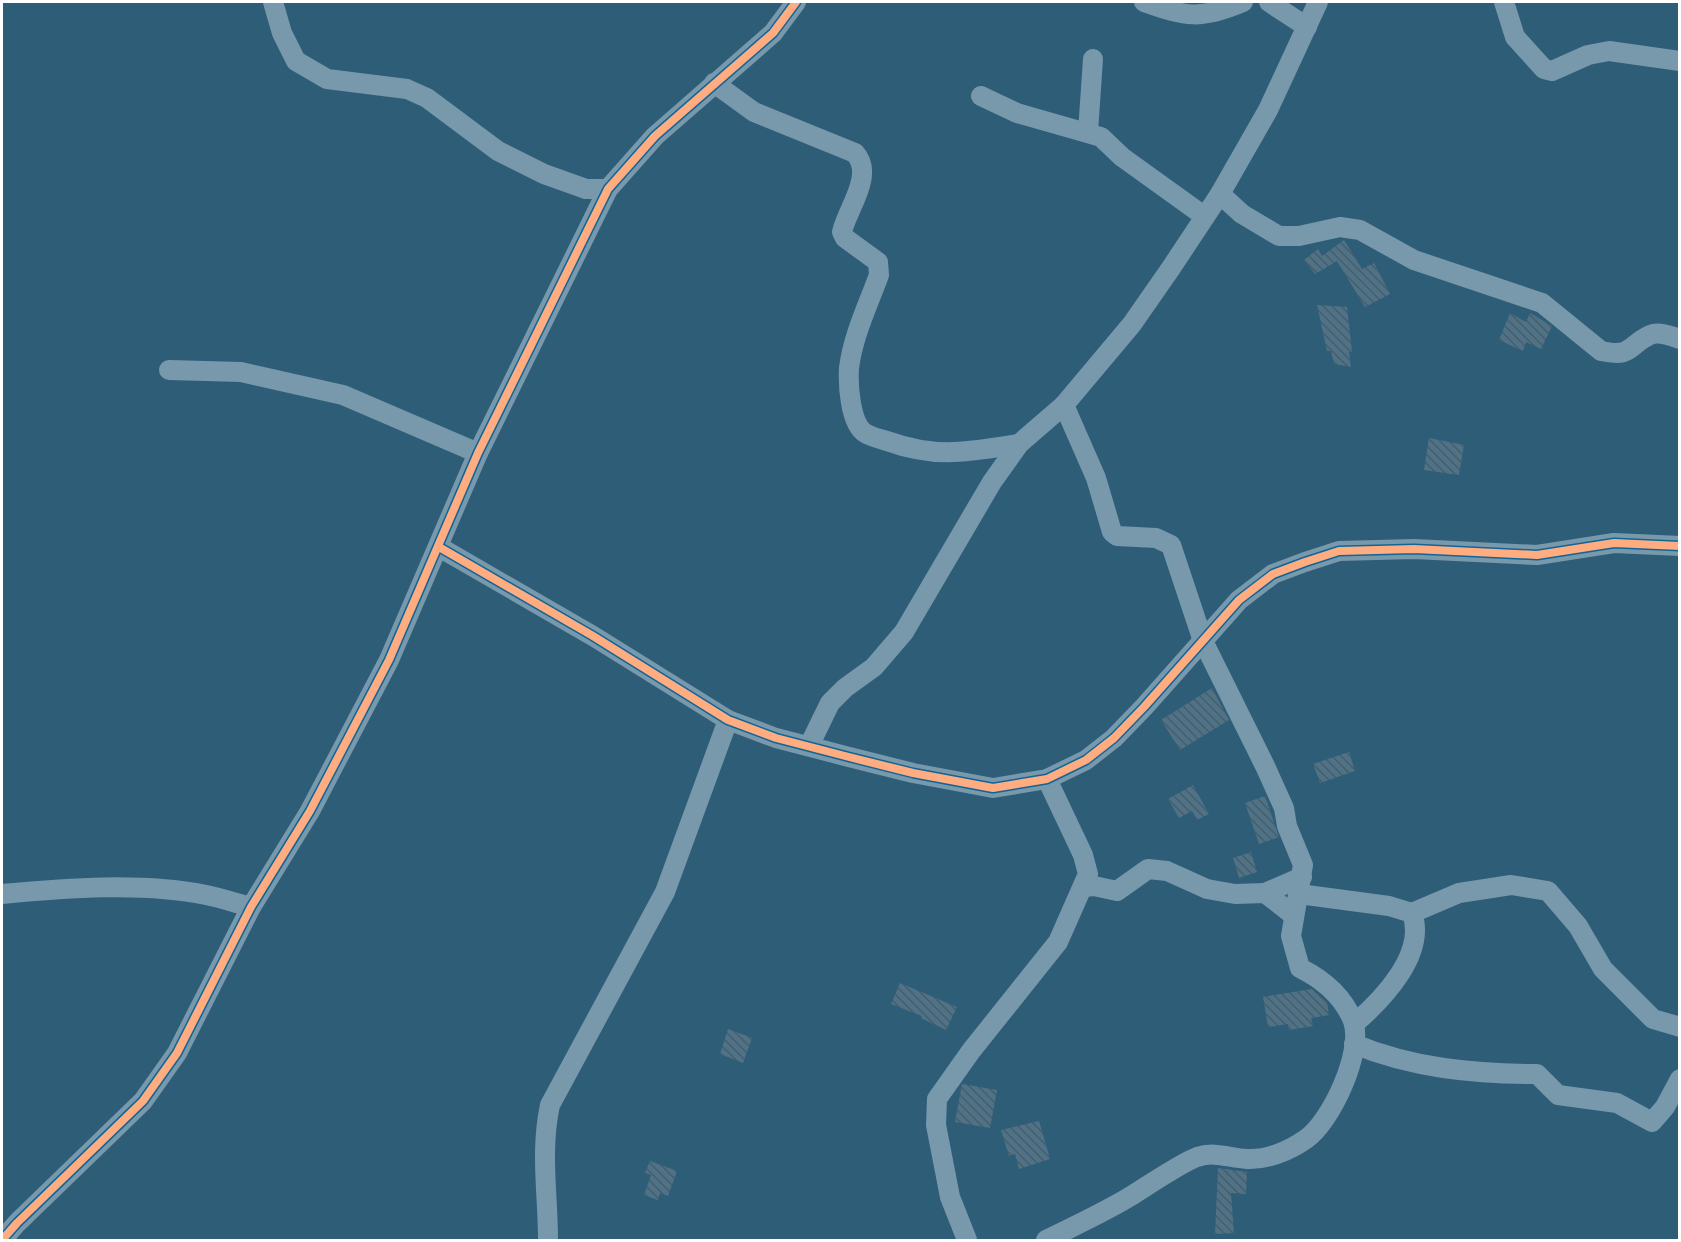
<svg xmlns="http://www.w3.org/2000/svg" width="1681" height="1242" viewBox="0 0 1681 1242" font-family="'PT Sans Narrow',sans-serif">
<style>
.building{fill:url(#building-back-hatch)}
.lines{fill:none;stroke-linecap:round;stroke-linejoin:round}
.minor{stroke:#7898ab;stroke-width:20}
.cycleway-casing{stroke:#0f6598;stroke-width:11}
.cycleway{stroke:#ffac80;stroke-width:8}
</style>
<defs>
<pattern id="building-back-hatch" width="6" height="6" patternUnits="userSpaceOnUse" patternTransform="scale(1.5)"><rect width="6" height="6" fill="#4e7388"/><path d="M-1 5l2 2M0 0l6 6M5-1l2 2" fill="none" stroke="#4d5c64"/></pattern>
</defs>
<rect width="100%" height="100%" fill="#2e5d78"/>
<g class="building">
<path d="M1344,240l18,29 12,-6 16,31 -25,13 -28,-46 -22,13 -11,-14 14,-11 4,7z"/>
<path d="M1317,305l30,2 5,45h-3l2,15 -17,-3 -3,-13h-4z"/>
<path d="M1510,313l16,9 4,-9 22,13 -11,23 -15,-7 -3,9 -24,-11z"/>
<path d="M1429,438l35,7 -5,30 -35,-5z"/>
<path d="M1212,688l17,32 -49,30 -19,-30z"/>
<path d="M1349,752l6,19 -35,12 -7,-19z"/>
<path d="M1193,785l16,29 -12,6 -5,-9 -13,7 -11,-19z"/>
<path d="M1265,796l14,41 -20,7 -14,-41z"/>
<path d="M1251,852l6,20 -18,6 -6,-20z"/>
<path d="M900,983l57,24 -11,23 -25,-12 1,-2 -31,-12z"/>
<path d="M1312,989l15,13 2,13 -18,3 2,8 -24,4 -1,-6 -20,3 -5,-30z"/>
<path d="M728,1029l24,9 -9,25 -23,-9z"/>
<path d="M962,1084l35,6 -7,38 -35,-6z"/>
<path d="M1039,1121l11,38 -31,10 -4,-15 -6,2 -8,-26z"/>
<path d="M650,1161l27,10 -9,25 -8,-3 -2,7 -14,-5 7,-20 -6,-2z"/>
<path d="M1218,1168l29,4 -1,22 -15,-1 3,40 -19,1z"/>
</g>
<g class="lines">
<g class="minor">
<path d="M273,2l9,31 14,28 31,18 80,10 20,9 71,53 46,23 42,15h22"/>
<path d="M1144,2c43,15 56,18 99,0"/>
<path d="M1269,2l38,25"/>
<path d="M1504,2l11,35 29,32 8,2 36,-16 21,-4 71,10"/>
<path d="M714,83l40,29 101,41c20,22 -8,56 -13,79l3,6 33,24 1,13c-11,30 -26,61 -30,93 -1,17 1,55 16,65 6,4 16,6 22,8 50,18 81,11 132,3"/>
<path d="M981,96l36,17 84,24 21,20 82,59"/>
<path d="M1088,132l5,-73"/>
<path d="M1220,194l22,20 37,22h20l41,-9 20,3 54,30 128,43 59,48c32,7 27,-6 49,-16 9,-4 21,1 30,4"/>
<path d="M169,370l72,2 102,23 135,58"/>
<path d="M439,547l154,89 135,84 48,18 73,19 64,16 80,15 54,-9 39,-19 28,-22 30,-31 95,-107 34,-26 32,-12 34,-11 75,-2 123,6 77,-12 66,3"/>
<path d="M809,746l21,-43 15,-15 29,-21 30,-35 88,-150 27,-38 45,-39 68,-81 39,-56 49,-74 48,-84 50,-108"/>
<path d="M1084,887l10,-1 23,5 31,-22 19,2 40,18 28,5 30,-1 27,21"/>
<path d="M1265,893l37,-16"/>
<path d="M2,894c63,-6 141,-12 204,1 15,3 30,8 45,12"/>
<path d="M1299,894l90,12 23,7c15,41 -30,87 -58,111"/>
<path d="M1412,913l47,-20 52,-8 37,6 30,35 25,43 50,50 27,8"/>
<path d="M1354,1044c58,24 120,30 183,30l21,21 59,8 35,19 13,-15 15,-28"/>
<path d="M2,1240l15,-17 126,-122 34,-48 74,-146 59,-96 79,-151 89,-207 130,-264 47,-53 118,-103 23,-31"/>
<path d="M548,1240c0,-46 -8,-88 2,-135l115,-213 63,-172"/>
<path d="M967,1240l-17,-43 -14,-72 1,-26 34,-48 87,-109 30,-68 -5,-19 -36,-76"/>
<path d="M1046,1240c28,-14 57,-27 85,-44 16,-10 50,-33 66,-39 18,-6 32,1 50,2 20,1 42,-8 59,-20 25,-17 58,-88 47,-118 -10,-25 -29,-41 -53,-53l-9,-32 12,-71 -16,-39 -3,-18 -19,-42 -62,-125 -32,-96 -15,-7 -39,-2 -5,-4 -16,-54 -32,-73"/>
</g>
<defs>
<g id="cycleway">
<path d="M439,547l154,89 135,84 48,18 73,19 64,16 80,15 54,-9 39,-19 28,-22 30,-31 95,-107 34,-26 32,-12 34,-11 75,-2 123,6 77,-12 66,3"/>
<path d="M2,1240l15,-17 126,-122 34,-48 74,-146 59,-96 79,-151 89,-207 130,-264 47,-53 118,-103 23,-31"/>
</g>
</defs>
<use href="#cycleway" class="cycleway-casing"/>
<use href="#cycleway" class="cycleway"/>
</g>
<rect width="1681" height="1242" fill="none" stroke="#ffffff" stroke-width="6"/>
</svg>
